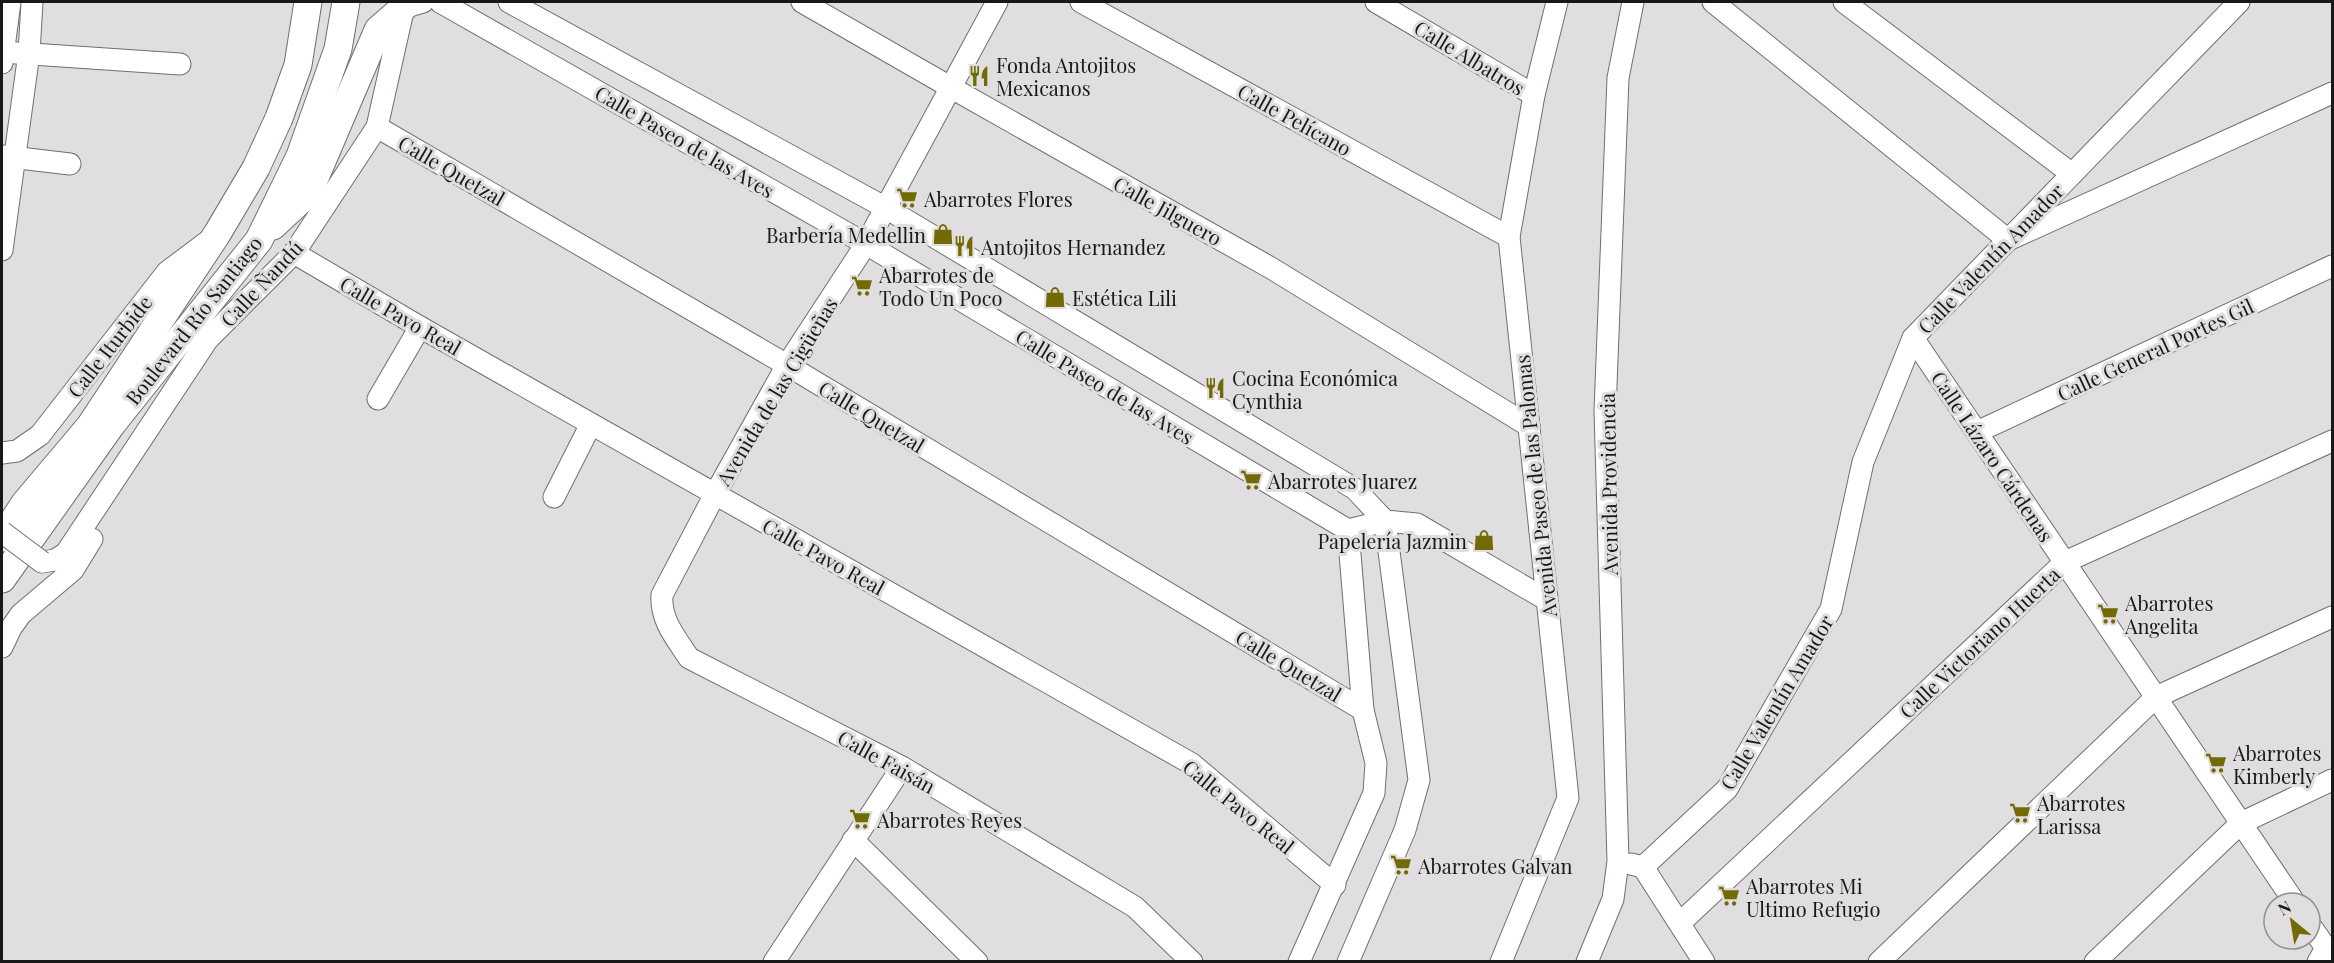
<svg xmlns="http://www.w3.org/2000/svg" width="2334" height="963" viewBox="0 0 2334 963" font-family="'Playfair Display',serif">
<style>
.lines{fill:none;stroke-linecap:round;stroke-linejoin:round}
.minor-casing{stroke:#716e72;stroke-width:23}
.major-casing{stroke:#716e72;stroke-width:29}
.minor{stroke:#fff;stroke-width:21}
.major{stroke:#fff;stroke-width:27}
.minor-bridge-casing{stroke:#716e72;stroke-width:23;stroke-linecap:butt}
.minor-bridge{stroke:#fff;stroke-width:21}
.labels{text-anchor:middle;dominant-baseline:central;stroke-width:6;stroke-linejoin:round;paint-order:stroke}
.street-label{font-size:20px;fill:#191819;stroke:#e1dee2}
.poi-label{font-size:20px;fill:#191819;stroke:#e1dee2;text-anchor:start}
</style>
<rect width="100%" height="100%" fill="#e1dee2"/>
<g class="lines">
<defs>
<g id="minor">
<path d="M440,2l426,242 482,286 15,180 13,53 -2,30 -75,169"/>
<path d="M509,2l377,206 469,281 30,32 34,259 -14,50 -57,132"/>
<path d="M802,2l148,85 321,181 258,158"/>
<path d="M997,2l-131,242 -79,121 -72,129 -53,101c-2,25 14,43 27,63l213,109 233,140 57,55"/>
<path d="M1081,2l428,235"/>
<path d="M1376,2l158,93"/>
<path d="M1713,2l295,238 324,-147"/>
<path d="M1844,2l228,172"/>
<path d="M403,8l20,-6"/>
<path d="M2,52l178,12"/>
<path d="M2,63l8,-61"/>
<path d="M377,127l410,238 576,345"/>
<path d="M2,156l68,8"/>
<path d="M2,250l27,-197 3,-51"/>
<path d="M294,253l126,74 772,437 143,121"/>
<path d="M1913,338l382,565"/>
<path d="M378,399l42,-72"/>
<path d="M1977,432l355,-166"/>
<path d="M2,453l15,-2 23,-16 127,-163 40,-30"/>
<path d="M554,497l37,-73"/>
<path d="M1348,530l37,-9 32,3 130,76"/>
<path d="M42,562l13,-2 11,-7 142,-214 86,-86 83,-126 28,-125"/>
<path d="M2,647l9,-19 10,-14 52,-44 19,-31"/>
<path d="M853,840l124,122"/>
<path d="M1631,864l12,3 61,95"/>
<path d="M1643,867l84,-78 104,-180 32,-147 50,-124 326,-336"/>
<path d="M1680,923l385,-361 267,-121"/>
<path d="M2310,925l16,23 -8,14"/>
<path d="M774,962l128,-195"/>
<path d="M1501,962l67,-164 -59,-561 25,-142 23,-93"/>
<path d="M1587,962l26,-63 5,-38 -13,-450 13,-333 15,-76"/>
<path d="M1879,962l277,-265 176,-80"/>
<path d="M2095,962l146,-139 91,-43"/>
</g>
<g id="major">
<path d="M273,226l30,-28 8,-11 67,-157 25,-22"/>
<path d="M2,538l23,-35 65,-77 127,-192 39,-66 23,-50 19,-53 10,-63"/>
<path d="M2,579l110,-155 147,-184 41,-84 38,-107 8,-47"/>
</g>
</defs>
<use href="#minor" class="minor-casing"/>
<use href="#major" class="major-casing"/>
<use href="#minor" class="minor"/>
<use href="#major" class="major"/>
<defs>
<path id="minor-bridge" d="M2,532l40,30"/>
</defs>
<use href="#minor-bridge" class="minor-bridge-casing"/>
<use href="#minor-bridge" class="minor-bridge"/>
</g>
<defs>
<symbol id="restaurant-bare" viewBox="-9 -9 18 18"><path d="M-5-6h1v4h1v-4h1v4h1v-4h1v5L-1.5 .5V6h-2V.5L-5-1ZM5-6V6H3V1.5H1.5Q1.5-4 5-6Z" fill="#726a02" stroke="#e1dee2" stroke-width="2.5" paint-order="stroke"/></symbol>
<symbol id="supermarket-bare" viewBox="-9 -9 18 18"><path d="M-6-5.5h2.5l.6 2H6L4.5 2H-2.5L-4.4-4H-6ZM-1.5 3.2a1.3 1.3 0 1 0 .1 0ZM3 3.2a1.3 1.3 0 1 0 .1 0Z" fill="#726a02" stroke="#e1dee2" stroke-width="2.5" paint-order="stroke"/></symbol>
<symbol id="shop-bare" viewBox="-9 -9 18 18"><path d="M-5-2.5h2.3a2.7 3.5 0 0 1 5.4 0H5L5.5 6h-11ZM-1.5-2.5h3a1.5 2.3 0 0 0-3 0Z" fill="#726a02" stroke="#e1dee2" stroke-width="2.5" paint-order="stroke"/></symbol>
</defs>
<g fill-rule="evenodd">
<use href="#restaurant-bare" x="964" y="61" width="30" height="30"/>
<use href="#supermarket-bare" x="892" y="183" width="30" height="30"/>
<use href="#shop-bare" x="928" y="219" width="30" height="30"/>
<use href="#restaurant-bare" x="949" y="231" width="30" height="30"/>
<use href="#supermarket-bare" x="847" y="271" width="30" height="30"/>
<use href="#shop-bare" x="1040" y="282" width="30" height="30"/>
<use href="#restaurant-bare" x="1200" y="373" width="30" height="30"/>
<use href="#supermarket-bare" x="1236" y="465" width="30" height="30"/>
<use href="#shop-bare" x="1469" y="525" width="30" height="30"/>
<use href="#supermarket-bare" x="2093" y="599" width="30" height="30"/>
<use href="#supermarket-bare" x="2201" y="748" width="30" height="30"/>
<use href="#supermarket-bare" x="2005" y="798" width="30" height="30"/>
<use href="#supermarket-bare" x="845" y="804" width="30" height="30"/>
<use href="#supermarket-bare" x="1386" y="850" width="30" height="30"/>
<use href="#supermarket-bare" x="1714" y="881" width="30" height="30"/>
</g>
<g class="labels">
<g class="street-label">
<text transform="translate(1470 57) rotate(31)">Calle Albatros</text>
<text transform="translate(1295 119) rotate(29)">Calle Pelícano</text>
<text transform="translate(685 141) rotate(30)">Calle Paseo de las Aves</text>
<text transform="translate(452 170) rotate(30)">Calle Quetzal</text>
<text transform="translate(1168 210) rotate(29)">Calle Jilguero</text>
<text transform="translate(1990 258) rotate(-46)">Calle Valentín Amador</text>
<text transform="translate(261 283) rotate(-47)">Calle Ñandú</text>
<text transform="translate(401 315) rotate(30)">Calle Pavo Real</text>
<text transform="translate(193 320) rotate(-52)">Boulevard Río Santiago</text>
<text transform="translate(109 346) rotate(-52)">Calle Iturbide</text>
<text transform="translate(2155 349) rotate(-25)">Calle General Portes Gil</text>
<text transform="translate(1105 386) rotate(31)">Calle Paseo de las Aves</text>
<text transform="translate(776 391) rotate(-59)">Avenida de las Cigüeñas</text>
<text transform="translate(872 416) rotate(31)">Calle Quetzal</text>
<text transform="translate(1993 456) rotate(56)">Calle Lázaro Cárdenas</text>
<text transform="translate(1608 484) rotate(-91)">Avenida Providencia</text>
<text transform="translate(1535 486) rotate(-96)">Avenida Paseo de las Palomas</text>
<text transform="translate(824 556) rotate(29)">Calle Pavo Real</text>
<text transform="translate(1979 642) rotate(-43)">Calle Victoriano Huerta</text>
<text transform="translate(1289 665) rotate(31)">Calle Quetzal</text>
<text transform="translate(1776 702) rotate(-59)">Calle Valentín Amador</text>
<text transform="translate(887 761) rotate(29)">Calle Faisán</text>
<text transform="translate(1239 806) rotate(39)">Calle Pavo Real</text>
</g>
<g class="poi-label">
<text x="996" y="64">Fonda Antojitos<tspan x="996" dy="23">Mexicanos</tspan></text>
<text x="924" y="198">Abarrotes Flores</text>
<text x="926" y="234" text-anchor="end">Barbería Medellin</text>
<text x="981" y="246">Antojitos Hernandez</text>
<text x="879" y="274">Abarrotes de<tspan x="879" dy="23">Todo Un Poco</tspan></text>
<text x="1072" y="297">Estética Lili</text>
<text x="1232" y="377">Cocina Económica<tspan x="1232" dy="23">Cynthia</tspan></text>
<text x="1268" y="480">Abarrotes Juarez</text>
<text x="1467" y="540" text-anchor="end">Papelería Jazmin</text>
<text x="2125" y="602">Abarrotes<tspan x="2125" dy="23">Angelita</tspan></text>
<text x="2233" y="752">Abarrotes<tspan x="2233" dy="23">Kimberly</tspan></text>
<text x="2037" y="802">Abarrotes<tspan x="2037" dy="23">Larissa</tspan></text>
<text x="877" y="819">Abarrotes Reyes</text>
<text x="1418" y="865">Abarrotes Galvan</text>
<text x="1746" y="885">Abarrotes Mi<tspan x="1746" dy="23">Ultimo Refugio</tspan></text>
</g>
</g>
<rect width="2334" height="963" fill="none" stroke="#191819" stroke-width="6"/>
<g transform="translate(2292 921) rotate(330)"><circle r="28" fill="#e1dee2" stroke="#918f92" stroke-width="1.5"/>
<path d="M0-4.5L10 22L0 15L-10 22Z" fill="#726a02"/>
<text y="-9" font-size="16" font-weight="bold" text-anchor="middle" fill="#191819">N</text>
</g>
</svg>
